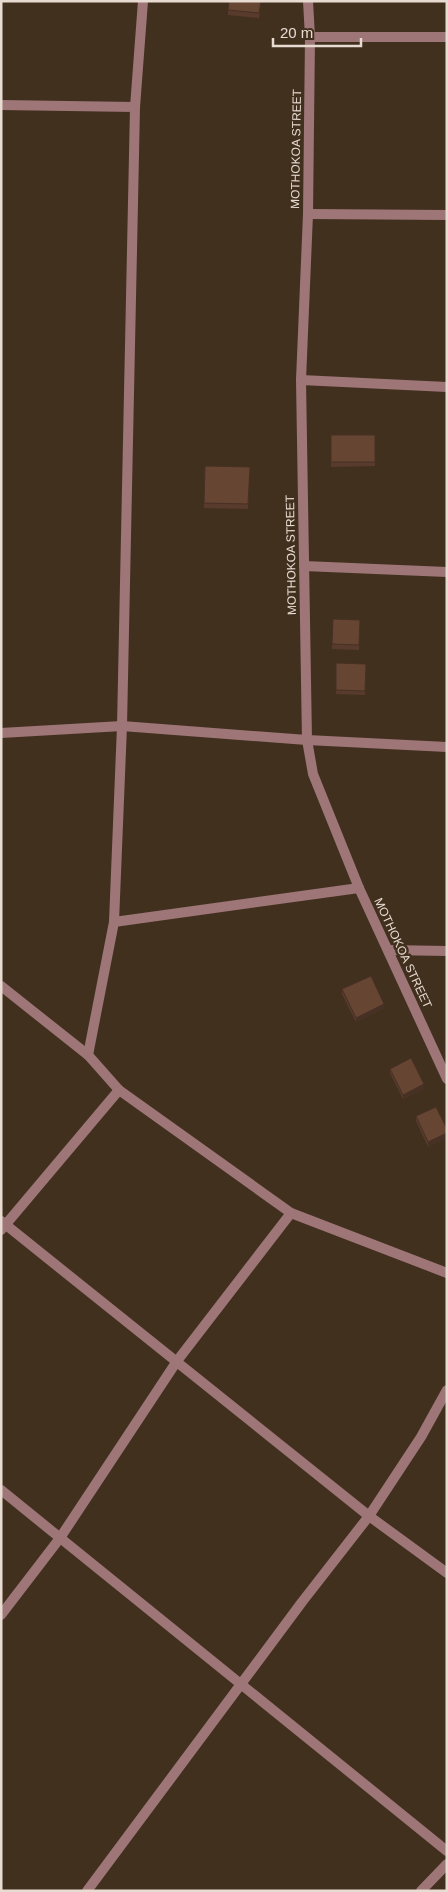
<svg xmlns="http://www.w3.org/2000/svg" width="448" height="1892" viewBox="0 0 448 1892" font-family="Arial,sans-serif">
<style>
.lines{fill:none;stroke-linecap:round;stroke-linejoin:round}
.street{stroke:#9e7678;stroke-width:10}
.wall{fill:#583b2c}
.shaded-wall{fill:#473024}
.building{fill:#664533;stroke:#473024}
.labels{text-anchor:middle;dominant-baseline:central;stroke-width:5;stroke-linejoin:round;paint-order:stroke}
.street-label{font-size:12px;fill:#e8dcd2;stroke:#42301f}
</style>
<rect width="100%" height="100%" fill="#42301f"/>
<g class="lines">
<g class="street">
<path d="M308,1l2,36 -2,177 -7,166 6,360 6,34 46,114 88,191"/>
<path d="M310,37h137"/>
<path d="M1,105l134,2"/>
<path d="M308,214l139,1"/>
<path d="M301,380l146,7"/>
<path d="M304,566l143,6"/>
<path d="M1,733l121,-7 185,14 140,7"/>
<path d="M114,922l245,-34"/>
<path d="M388,950l59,1"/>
<path d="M1,986l87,69 31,35 172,123 156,60"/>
<path d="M88,1055l26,-133 8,-196 13,-619 8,-106"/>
<path d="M1,1221l368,295 78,57"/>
<path d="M1,1230l118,-140"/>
<path d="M1,1490l446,361"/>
<path d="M1,1615l59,-77 117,-177 114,-148"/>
<path d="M87,1891l215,-289 67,-86 52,-79 26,-47"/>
<path d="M421,1891l26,-27"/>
</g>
</g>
<g class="wall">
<path d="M261,1l-2,17 -31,-3v-5z"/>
<path d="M331,435h44v31l-44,1z"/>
<path d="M205,466l45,1 -2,42 -44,-1z"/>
<path d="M360,620l-1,30 -27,-1v-5z"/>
<path d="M336,663l30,1 -1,31 -29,-1z"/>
<path d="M342,989l42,19 -28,14 -14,-28z"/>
<path d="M390,1069l34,20 -21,10 -13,-26z"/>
<path d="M416,1116l31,13v9l-19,9 -12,-26z"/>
</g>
<g class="shaded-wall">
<path d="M384,1004v4l-28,14v-4z"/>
<path d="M424,1084v5l-21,10v-4z"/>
<path d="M447,1133v5l-19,9v-5z"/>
</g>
<g class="building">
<path d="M229,1h32l-2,12 -31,-3z"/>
<rect x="331" y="435" width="44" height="27"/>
<path d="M205,466l45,1 -2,37 -44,-1z"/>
<path d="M333,619l27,1 -1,25 -27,-1z"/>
<path d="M336,663l30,1 -1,27 -29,-1z"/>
<path d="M371,976l13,28 -28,14 -14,-29z"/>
<path d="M411,1058l13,26 -21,11 -13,-26z"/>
<path d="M436,1107l11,22v4l-19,9 -12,-26z"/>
</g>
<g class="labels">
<g class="street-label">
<text transform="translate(296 149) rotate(-89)">MOTHOKOA STREET</text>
<text transform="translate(291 555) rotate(-91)">MOTHOKOA STREET</text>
<text transform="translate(403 953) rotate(65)">MOTHOKOA STREET</text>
</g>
</g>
<rect width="448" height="1892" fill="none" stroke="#e8dcd2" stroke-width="5"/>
<path d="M273 38v8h88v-8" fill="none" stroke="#e8dcd2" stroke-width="2.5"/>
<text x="280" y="38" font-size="15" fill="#e8dcd2" stroke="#42301f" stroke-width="4" paint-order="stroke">20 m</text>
</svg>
